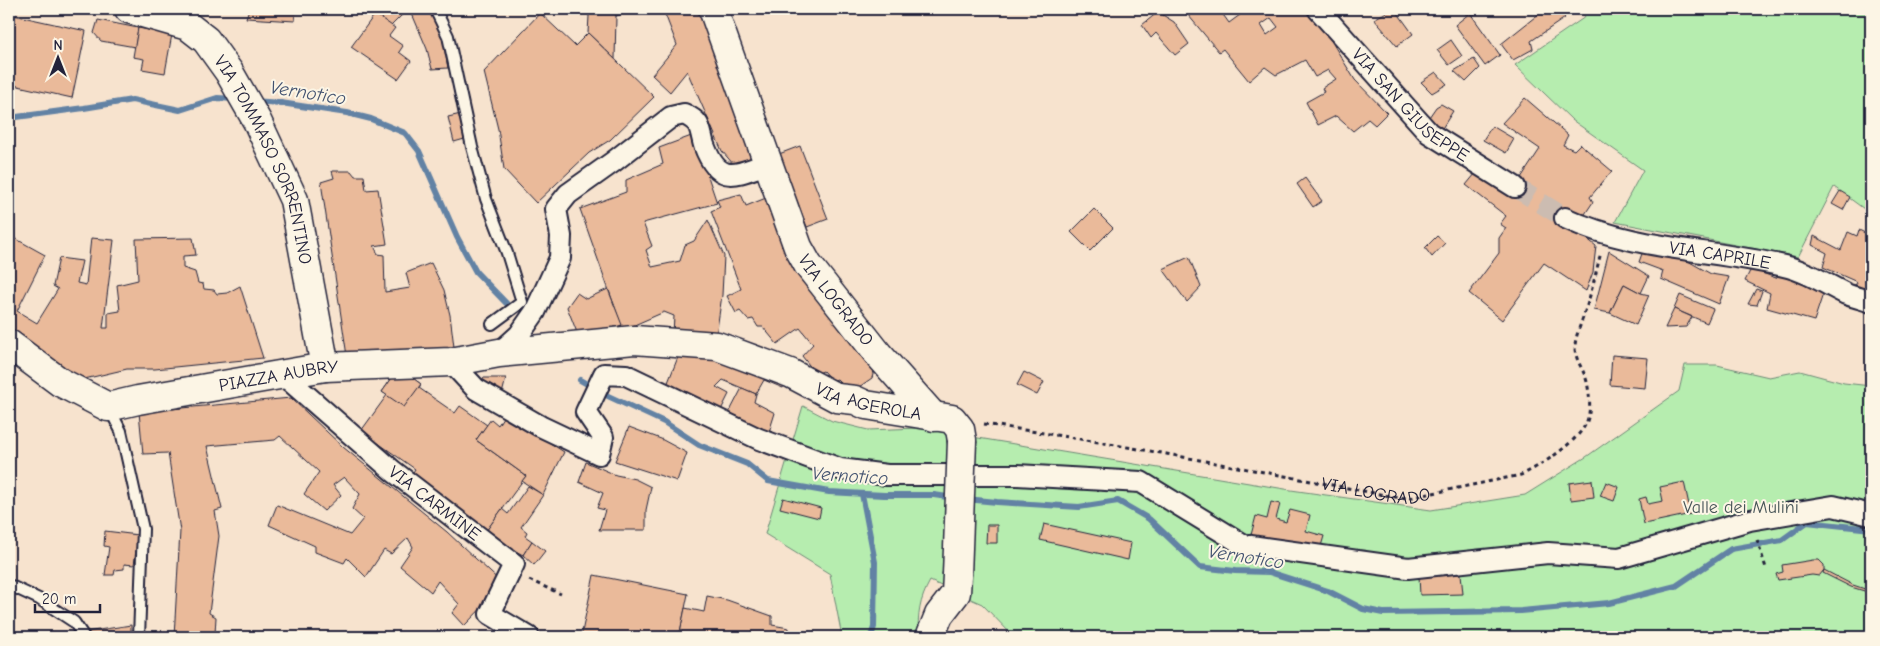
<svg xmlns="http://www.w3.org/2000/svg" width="1880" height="646" viewBox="0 0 1880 646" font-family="'Comic Neue',sans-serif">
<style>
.green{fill:#b6edaf;stroke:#6c8875}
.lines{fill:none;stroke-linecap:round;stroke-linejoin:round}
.stream{stroke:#6282a4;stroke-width:6}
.building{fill:#eaba9a;stroke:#22223b;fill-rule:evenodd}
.street-tunnel{stroke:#ccbcb1;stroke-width:20;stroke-dasharray:20 10;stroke-linecap:butt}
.lane-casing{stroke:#22223b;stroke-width:14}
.street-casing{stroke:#22223b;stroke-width:24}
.secondary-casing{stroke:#22223b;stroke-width:31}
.path{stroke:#22223b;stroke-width:3;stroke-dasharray:4 4;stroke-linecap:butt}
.lane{stroke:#fcf5e5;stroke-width:10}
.street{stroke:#fcf5e5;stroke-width:20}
.secondary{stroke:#fcf5e5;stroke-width:28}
.secondary-bridge-casing{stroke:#22223b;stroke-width:31;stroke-linecap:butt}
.secondary-bridge{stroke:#fcf5e5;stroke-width:28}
.labels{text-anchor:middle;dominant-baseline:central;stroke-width:4;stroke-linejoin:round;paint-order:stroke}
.street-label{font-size:18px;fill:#22223b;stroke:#fcf5e5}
.park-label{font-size:18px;fill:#475558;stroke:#fcf5e5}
.water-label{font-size:19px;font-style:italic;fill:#425270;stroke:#fcf5e5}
</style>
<rect width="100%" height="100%" fill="#f7e3ce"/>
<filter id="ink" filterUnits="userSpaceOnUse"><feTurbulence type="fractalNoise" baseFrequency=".02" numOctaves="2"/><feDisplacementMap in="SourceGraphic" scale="10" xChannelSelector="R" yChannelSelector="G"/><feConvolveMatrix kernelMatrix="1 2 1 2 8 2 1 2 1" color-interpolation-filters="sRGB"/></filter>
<g filter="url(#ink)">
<g class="green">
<path d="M1580,9h291v205l-37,-27 -36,70 -183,-35 28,-52 -71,-50 -57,-55 70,-48z"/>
<path d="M1685,365h32l52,12 31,-6 44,12 27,3v251h-857l-32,-33 -52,-23c-11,20 -12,33 -12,56h-76l-12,-63 -65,-40 38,-128 29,15 36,9 50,-2 373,62 140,20 94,-15 61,-38 93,-66z"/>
</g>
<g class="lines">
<g class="stream">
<path d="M253,101l28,2 66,10 24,6 34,14 14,18 38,86 19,35 30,31"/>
<path d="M9,118l75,-10 48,-8 48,10 37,-12 19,1"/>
<path d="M580,380l28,16 56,26 35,23 48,19 21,17 61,11 55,3h50l20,3"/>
<path d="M862,494l13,68 -1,65 -3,10"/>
<path d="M966,499l31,3 82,5 39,-6 31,18 51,48 35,4 34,1 59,19 35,18 20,4 138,-2 88,-8 67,-17 55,-37 51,-9 25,-18 64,7"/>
</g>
</g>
<g class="building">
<path d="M249,9h47l-1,12 -49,-3z"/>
<path d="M371,9h37l-17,17 -16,-12z"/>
<path d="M410,9h20l12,27 6,32 -16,1 -5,-20z"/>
<path d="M583,9h30l3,7 -1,43 -27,-26 1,-17z"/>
<path d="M613,9h23l-20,7z"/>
<path d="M663,9h41l49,140 -3,11 -16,5 -12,-14 -35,-80 -17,21 -18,-17 25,-30z"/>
<path d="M1183,9h36l10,14 19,-14h60l8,7 39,64 32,33 -12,12 -7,-6 -15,12 -17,-15 -18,9 -12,-23 18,-10 -2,-4 14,-9 -8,-9 -13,7 -10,-17 -29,15 -11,-8 -16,14 -26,-32 -4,3zM1271,18l7,9 -11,8 -6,-10z"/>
<path d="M1328,9h16l-5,8z"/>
<path d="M1392,9h3l18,25 -16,12 -23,-27z"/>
<path d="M1462,9h21l-11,7 -2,-3 -3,3z"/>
<path d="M1545,9h12l8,9 -34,23 2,8 -20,11 -12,-16z"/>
<path d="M1158,12l16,10 15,22 -14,11 -19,-22 -5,5 -9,-13z"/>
<path d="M540,13l35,33 13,-13 66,64 -44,43 -21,13 -53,50 -32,-34 -6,-40 -14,-57z"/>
<path d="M1470,13l30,42 -15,11 -30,-41z"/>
<path d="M9,14l77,17 -14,67 -63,-14z"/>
<path d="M375,14l20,14 -6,8 14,10 -4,6 12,9 -13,18 -47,-32z"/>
<path d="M98,20l40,8 -3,19 -34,-6 -7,-8z"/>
<path d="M138,28l34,6 -7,39 -23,-4 2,-10 -11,-2z"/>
<path d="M1451,40l11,16 -13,9 -12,-15z"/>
<path d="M1474,59l6,9 -14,14 -12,-11z"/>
<path d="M1436,72l11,12 -15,9 -11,-11z"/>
<path d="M1525,98l43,37 -5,10 11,5 6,-6 32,27 -22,26 3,5 -12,18h-17l32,26 -3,26 -7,19 -42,-28 -42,57 -33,-27 30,-40v-15l7,-10 -6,-4 6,-8 -40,-31 14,-17 35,19 25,-38 -38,-26z"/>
<path d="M1441,104l12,7 -12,19 -14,-10 9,-13z"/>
<path d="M461,114l7,24 -14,4 -6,-25z"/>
<path d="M1492,126l22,13 -8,14 -23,-13z"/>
<path d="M694,135l23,68 -74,20 9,23 -6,4 6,17 28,-6 5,-16 9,-4 14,-21 16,36 -2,39 -6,41 -43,-2 1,-18 -10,-4 -41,18 -43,-121 46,-17v-12l37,-16 -4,-16z"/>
<path d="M800,146l28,73 -21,8 -28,-73z"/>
<path d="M332,171h19l4,5h9l2,14 12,-1 9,55 -13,2 4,8 6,1 1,37 25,-4 -4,-15 25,-10 13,27 6,25 4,32 -107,9 -26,-174 13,-4z"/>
<path d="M1305,178l17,23 -9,6 -16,-23z"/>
<path d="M1840,191l10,6 -7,13 -11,-6z"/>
<path d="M741,194l5,12 25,-10 105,167 -4,15 -13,9h-14l-8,-8 -5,2 -9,-10 -7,3 -14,-18 11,-12 -13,-16 -23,16 -14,-17h-5l-5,-8 -5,1 -8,-9 -4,2 -9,-17 14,-7 -30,-78 9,-4 -3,-7z"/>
<path d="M1094,209l19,19 -23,23 -19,-19z"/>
<path d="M1859,230l12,6v56l-17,-4 3,-6 -34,-15 4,-14 -15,-8 2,-9 27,14 7,-18 9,4z"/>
<path d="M9,235l36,20 -28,56 20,12 21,-34 -5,-3 6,-28 23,3 -5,22 9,2 5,-47 23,2 -11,88h5v-15l12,-2 -3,-26 21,-5 -2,-41 57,-1 3,17 -13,1v12l12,4 3,11 5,1 1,5 10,1 3,4 10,-1 13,-7 23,72 -108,11h-28l-47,11 -71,-48z"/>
<path d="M1437,236l8,7 -13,14 -7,-9z"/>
<path d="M1644,248l35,8 32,18 18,3 -10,27 -58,-25 2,-8 -24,-9z"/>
<path d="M1609,251l40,25 -8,17 -17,-9 -14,29 -16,-3z"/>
<path d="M1189,257l12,30 -14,15 -24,-33z"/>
<path d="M1751,269l25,9 2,-5 46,18 -10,30 -47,-13 3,-15 -25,-12z"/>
<path d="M1624,284l17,9 8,2 -13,30 -26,-12z"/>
<path d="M608,289l14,36 -37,11 -9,-6 -9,-23 10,-14 9,6z"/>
<path d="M1756,289l6,2 -5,14 -9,-1z"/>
<path d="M1680,295l33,14 -6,14 -33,-14z"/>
<path d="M1674,309l18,8 -6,10 -21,1z"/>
<path d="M680,352l84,20 21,10 -2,6 -19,-8 -8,14 -33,-14 -7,7 13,7 -9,18 -53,-27z"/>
<path d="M1612,355l36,3 -3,30 -35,-3z"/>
<path d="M399,368l22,16 -2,4 36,25 5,-7 27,19 -11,15 50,36 -42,58 -76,-54 7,-11 -54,-38 26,-36 -5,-3z"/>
<path d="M399,368l22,16 -17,23 -22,-15z"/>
<path d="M1024,372l20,10 -7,13 -20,-10z"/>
<path d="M483,378h23l-4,16 -18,-7z"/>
<path d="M742,388l14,6 -2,8 21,11 -6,19 -41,-17z"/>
<path d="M291,398l52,49 104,85 57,53 -40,41 -12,-13 7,-9 -21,-23 -7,11 -31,-26 13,-19 -5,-9 -17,16 -7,-4 -18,27 -19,-19 -3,5 -29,-11v-6l-46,-21 8,-20 73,30 13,-16 -11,-10 8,-15 -16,-17 -11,8 8,10 -17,16 -20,-17 15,-22 -39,-36 -5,4 -68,6 15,63 -7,2 4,25 -10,77 7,4 -1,17h-5l-1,3h-35l6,-106 -12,-78 -25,1 -4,-42z"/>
<path d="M505,414l59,38 -21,43 -21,-14 4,-5 -50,-36 15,-21 7,6z"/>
<path d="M629,427l32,12 26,14 -10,28 -62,-20z"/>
<path d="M586,462l30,13 19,4 16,8 -5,23v20h-47l6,-20 -8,-2 6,-15 -24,-11z"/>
<path d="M1592,480l2,17 -23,3 -2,-17z"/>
<path d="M1606,482l13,5 -5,14 -14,-5z"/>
<path d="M1684,482l7,32 -47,10 -5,-25 7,-2 2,7 15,-3 -3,-14z"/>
<path d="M528,486l15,9 -22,32 6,5 -2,4 7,5 -9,14 -39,-21 18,-25 6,5z"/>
<path d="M783,498l38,10 -2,10 -39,-10z"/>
<path d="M1271,502l9,2 -4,15 10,3 4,-12 20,5 -4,16 18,5 -5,17 -68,-18 5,-19 11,3z"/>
<path d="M1044,524l87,19 -3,17 -88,-20z"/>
<path d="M987,525h10v18h-11z"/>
<path d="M105,531l33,4 -4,30 -10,-1v5l-9,1 -1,5h-9l4,-28 -5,-1z"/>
<path d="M532,541l13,10 -11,14 -11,-10z"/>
<path d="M1813,560h6l5,5v5l-5,6 -7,-1 -34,5 -2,-6 7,-2 -1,-7z"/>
<path d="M1824,570l29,15 18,6v2l-20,-6 -28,-14z"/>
<path d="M1461,574l2,20 -43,1 -1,-19z"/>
<path d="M594,575l94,19 -9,43h-98z"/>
<path d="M707,596l20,4 45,16v9l17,3v9h-110l6,-29 19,4z"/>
<path d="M131,625v12h-42l-3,-5z"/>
</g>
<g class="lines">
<path class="street-tunnel" d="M1515,187l50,31"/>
<defs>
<g id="lane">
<path d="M435,9l13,27 24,111 14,52 21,54 15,49 -30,22"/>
<path d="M109,408l12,23 22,98 -4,108"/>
<path d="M9,585l30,14 35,23 10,15"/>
</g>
<g id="street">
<path id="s2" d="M1318,9l111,124 86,54"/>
<path id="s3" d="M1565,218c68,32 146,31 219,48 22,5 42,18 62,28 8,3 17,5 25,8"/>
<path d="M499,353l20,-18 16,-23 25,-54 1,-22 -5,-27 12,-15 45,-32 58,-45 13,-3c4,2 10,5 13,9 4,5 5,16 7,22 15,41 31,30 65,18"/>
<path d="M451,362l25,27 64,37 59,28 4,-17 -17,-25 18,-38 22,1 133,64 81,30 47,6h130l124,7 103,63 164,23 140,-15 71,5 131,-38 83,-14 38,9"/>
<path id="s4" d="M282,374l111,97 121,93 -24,50 39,23"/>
</g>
<g id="secondary">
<path id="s5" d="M129,9l59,17 18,14 23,32 28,49 37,79 31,167"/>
<path id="s6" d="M713,9l85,238 10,18 70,89 56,63"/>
<path id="s7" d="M9,344l51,38 48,25 30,-7 187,-33 126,-5 48,-9 135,-13 83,6 73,27 47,25 18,2 11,5 86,14 8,10 2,12"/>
<path d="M930,637l9,-22 17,-22 1,-18"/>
</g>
</defs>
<use href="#lane" class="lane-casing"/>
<use href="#street" class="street-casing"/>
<use href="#secondary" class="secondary-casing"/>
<g class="path">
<path id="s1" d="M984,424c138,20 274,47 411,73l14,1 112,-23c18,-8 53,-31 63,-48 8,-12 6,-31 3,-45 -3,-13 -12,-21 -12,-35 0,-11 7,-25 10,-36 7,-20 11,-39 16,-59"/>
<path d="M1757,540l9,28"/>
<path d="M529,580l32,14"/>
</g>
<use href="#lane" class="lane"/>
<use href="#street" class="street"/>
<use href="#secondary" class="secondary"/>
<defs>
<path id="secondary-bridge" d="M957,575l5,-134"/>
</defs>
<use href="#secondary-bridge" class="secondary-bridge-casing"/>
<use href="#secondary-bridge" class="secondary-bridge"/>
</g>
</g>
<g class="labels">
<g class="street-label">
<text stroke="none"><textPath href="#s2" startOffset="134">VIA SAN GIUSEPPE</textPath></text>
<text stroke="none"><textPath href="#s5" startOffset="219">VIA TOMMASO SORRENTINO</textPath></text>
<text stroke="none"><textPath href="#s3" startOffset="160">VIA CAPRILE</textPath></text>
<text stroke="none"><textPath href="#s6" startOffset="318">VIA LOGRADO</textPath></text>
<text stroke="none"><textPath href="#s7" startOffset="291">PIAZZA AUBRY</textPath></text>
<text stroke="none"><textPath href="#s7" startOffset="895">VIA AGEROLA</textPath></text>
<text stroke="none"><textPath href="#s1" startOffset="398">VIA LOGRADO</textPath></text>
<text stroke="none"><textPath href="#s4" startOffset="200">VIA CARMINE</textPath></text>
</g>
<g class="park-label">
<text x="1741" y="507">Valle dei Mulini</text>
</g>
<g class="water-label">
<text transform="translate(308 93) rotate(9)">Vernotico</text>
<text transform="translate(850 476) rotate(4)">Vernotico</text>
<text transform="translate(1246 557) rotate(9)">Vernotico</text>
</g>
</g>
<rect width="1880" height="646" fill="none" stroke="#fcf5e5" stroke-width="30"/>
<rect x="15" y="15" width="1850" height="616" fill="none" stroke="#22223b" stroke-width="2" filter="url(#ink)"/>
<g transform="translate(58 58)" stroke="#fcf5e5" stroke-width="4" paint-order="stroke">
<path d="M0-4L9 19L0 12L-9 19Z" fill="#22223b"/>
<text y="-8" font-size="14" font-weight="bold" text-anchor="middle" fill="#22223b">N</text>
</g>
<path d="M35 604v8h65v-8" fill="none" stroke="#22223b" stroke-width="2.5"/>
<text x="42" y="604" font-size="15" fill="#22223b" stroke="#fcf5e5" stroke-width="4" paint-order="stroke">20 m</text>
</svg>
